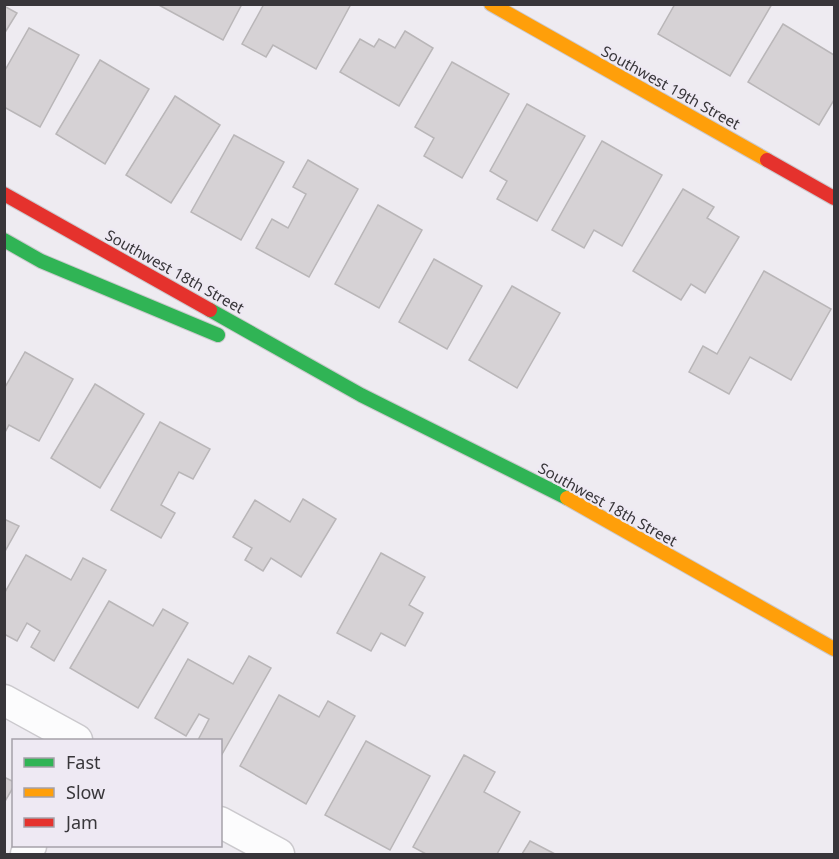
<svg xmlns="http://www.w3.org/2000/svg" width="839" height="859" viewBox="0 0 839 859" font-family="'Noto Sans',sans-serif">
<style>
.building{fill:#d6d2d5;stroke:#b9b6b8;stroke-width:1.5}
.lines{fill:none;stroke-linecap:round;stroke-linejoin:round}
.street-casing{stroke:#cbc9cd;stroke-width:33}
.fast-casing{stroke:#cbc9cd;stroke-width:16}
.slow-casing{stroke:#cbc9cd;stroke-width:16}
.jam-casing{stroke:#cbc9cd;stroke-width:16}
.street{stroke:#fcfcfd;stroke-width:30}
.fast{stroke:#30b455;stroke-width:14}
.slow{stroke:#ff9f0a;stroke-width:14}
.jam{stroke:#e5322d;stroke-width:14}
.labels{text-anchor:middle;dominant-baseline:central;stroke-width:4.5;stroke-linejoin:round;paint-order:stroke}
.street-label{font-size:15px;fill:#38363a;stroke:#eee9f3}
</style>
<rect width="100%" height="100%" fill="#eeebf1"/>
<g class="building">
<path d="M157,4h85l-19,36z"/>
<path d="M264,4h87l-35,65 -43,-24 -7,12 -24,-13z"/>
<path d="M675,4h97l-42,72 -72,-42z"/>
<path d="M4,6l13,7 -13,21z"/>
<path d="M783,24l51,31v45l-15,25 -71,-43z"/>
<path d="M29,28l50,27 -39,72 -36,-20v-35z"/>
<path d="M405,31l28,17 -34,58 -59,-34 20,-33 14,8 5,-8 16,9z"/>
<path d="M100,60l49,29 -44,75 -49,-30z"/>
<path d="M452,62l57,32 -47,84 -38,-22 10,-18 -19,-11z"/>
<path d="M175,96l45,29 -49,78 -45,-28z"/>
<path d="M527,104l58,32 -48,85 -40,-22 10,-18 -17,-10z"/>
<path d="M234,135l50,27 -43,78 -50,-28z"/>
<path d="M602,141l60,34 -40,71 -28,-16 -10,18 -32,-18z"/>
<path d="M308,160l50,29 -49,88 -53,-29 16,-29 16,9 18,-34 -13,-7z"/>
<path d="M683,189l31,18 -7,11 32,19 -34,56 -14,-9 -10,16 -48,-29z"/>
<path d="M378,205l44,25 -43,78 -44,-24z"/>
<path d="M434,259l48,27 -35,63 -48,-27z"/>
<path d="M764,271l67,38 -40,71 -41,-23 -21,37 -40,-22 14,-26 14,8z"/>
<path d="M512,286l48,27 -43,75 -48,-28z"/>
<path d="M25,352l48,27 -34,62 -30,-16 -5,9v-45z"/>
<path d="M95,384l49,30 -44,74 -49,-30z"/>
<path d="M160,422l50,27 -17,30 -14,-7 -18,33 14,8 -14,25 -50,-28z"/>
<path d="M303,499l33,20 -35,58 -30,-19 -8,13 -18,-11 7,-12 -19,-11 22,-37 35,22z"/>
<path d="M4,519l15,7 -15,27z"/>
<path d="M381,553l44,24 -16,28 14,8 -18,33 -24,-13 -10,18 -34,-18z"/>
<path d="M26,555l45,25 12,-22 23,12 -52,91 -23,-14 9,-16 -13,-8 -10,18 -13,-7v-40z"/>
<path d="M109,601l44,25 10,-17 25,14 -50,85 -68,-40z"/>
<path d="M249,656l22,12 -50,88 -1,-16h-22l11,-21 -10,-5 -13,22 -31,-18 33,-59 45,25z"/>
<path d="M279,695l40,22 9,-16 27,15 -49,88 -66,-38z"/>
<path d="M366,741l64,35 -40,74 -65,-35z"/>
<path d="M464,755l31,17 -11,20 36,20 -23,42h-71l-13,-7z"/>
<path d="M4,777l10,5v4l-10,17z"/>
<path d="M530,841l25,13h-33z"/>
</g>
<g class="lines">
<defs>
<g id="street">
<path d="M4,700l73,40"/>
<path d="M220,822l59,32"/>
<path d="M26,854l5,-8"/>
</g>
<g id="fast">
<path d="M4,240l37,21 177,74"/>
<path d="M210,310l151,85 206,103"/>
</g>
<g id="slow">
<path d="M491,4l276,156"/>
<path d="M567,498l267,151"/>
</g>
<g id="jam">
<path d="M767,160l67,38"/>
<path d="M4,194l206,116"/>
</g>
</defs>
<use href="#street" class="street-casing"/>
<use href="#fast" class="fast-casing"/>
<use href="#slow" class="slow-casing"/>
<use href="#jam" class="jam-casing"/>
<use href="#street" class="street"/>
<use href="#fast" class="fast"/>
<use href="#slow" class="slow"/>
<use href="#jam" class="jam"/>
</g>
<g class="labels">
<g class="street-label">
<text transform="translate(671 87) rotate(29)">Southwest 19th Street</text>
<text transform="translate(175 271) rotate(29)">Southwest 18th Street</text>
<text transform="translate(608 504) rotate(29)">Southwest 18th Street</text>
</g>
</g>
<rect width="839" height="859" fill="none" stroke="#38363a" stroke-width="12"/>
<rect x="12" y="739" width="210" height="108" fill="#eee9f3" stroke="#a5a1a9" stroke-width="1.5"/>
<rect x="24" y="758" width="30" height="9" fill="#30b455" stroke="#a5a1a9" stroke-width="1.5"/>
<text x="66" y="769" font-size="18" fill="#38363a">Fast</text>
<rect x="24" y="788" width="30" height="9" fill="#ff9f0a" stroke="#a5a1a9" stroke-width="1.5"/>
<text x="66" y="799" font-size="18" fill="#38363a">Slow</text>
<rect x="24" y="818" width="30" height="9" fill="#e5322d" stroke="#a5a1a9" stroke-width="1.5"/>
<text x="66" y="829" font-size="18" fill="#38363a">Jam</text>
</svg>
